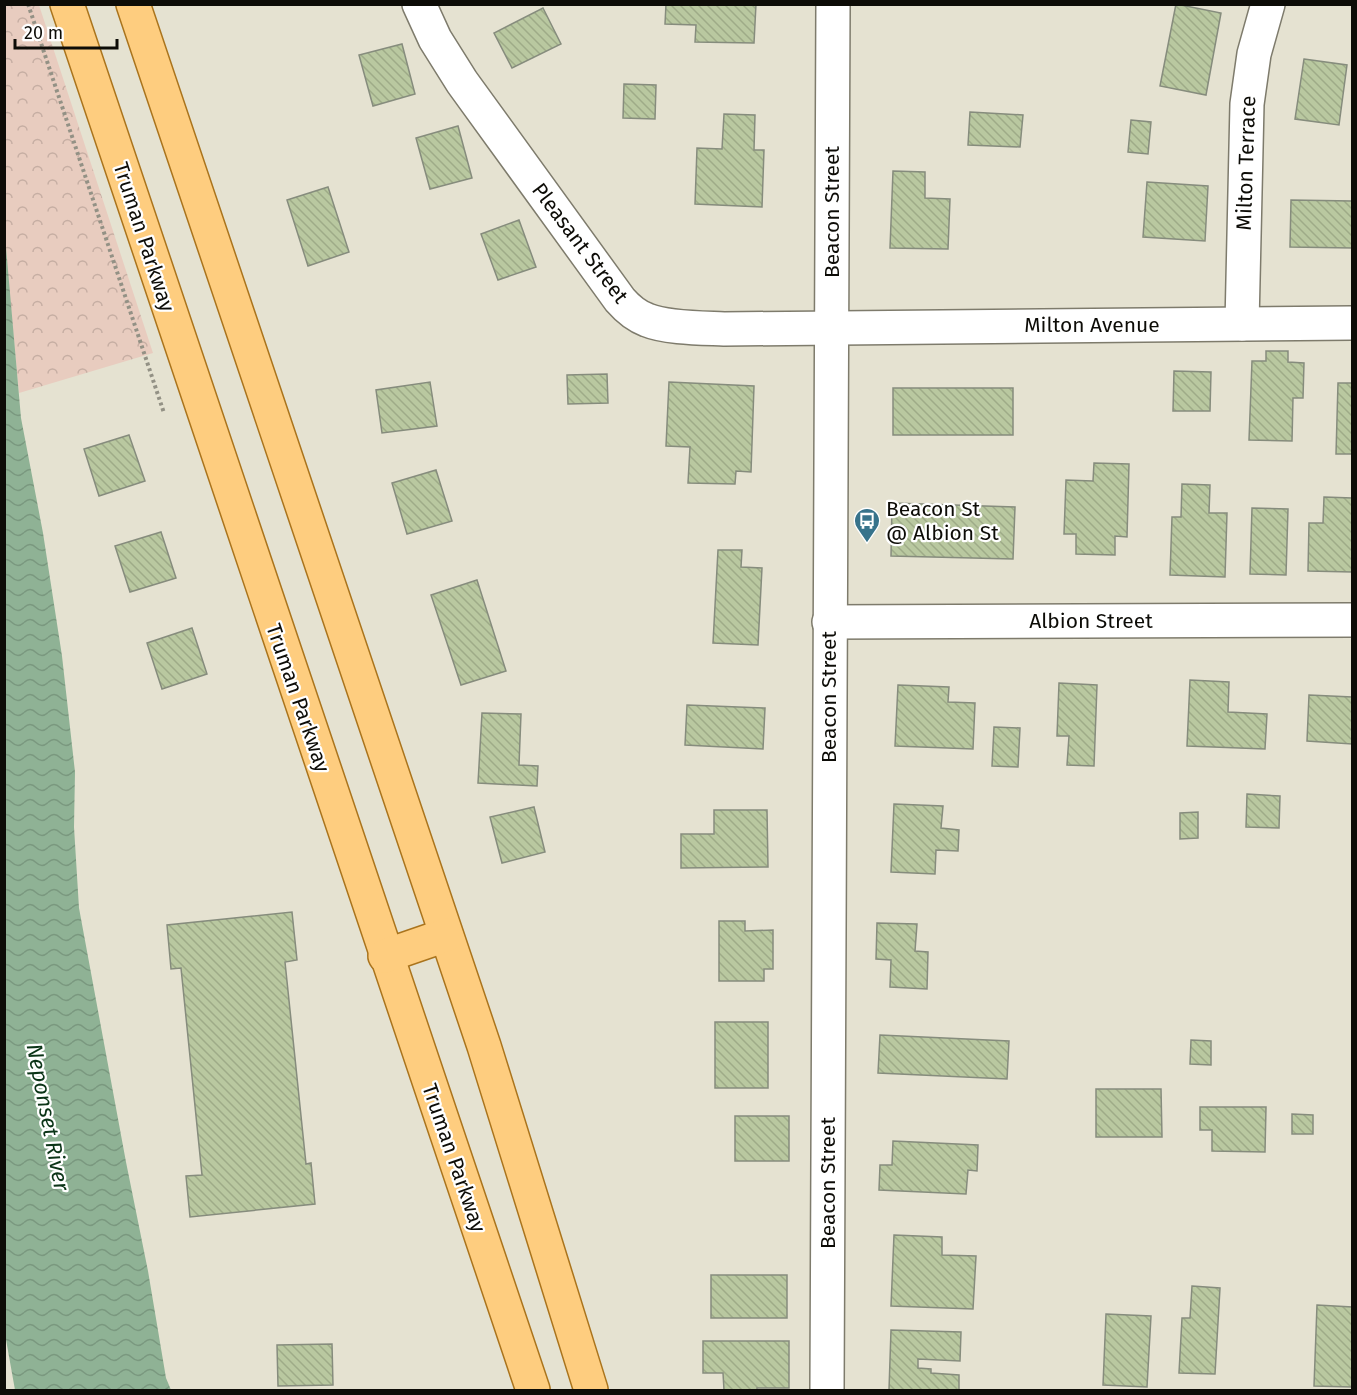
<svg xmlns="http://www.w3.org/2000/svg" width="1357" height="1395" viewBox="0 0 1357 1395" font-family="'Fira Sans',sans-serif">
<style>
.forest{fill:url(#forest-crowns)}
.water{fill:url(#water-waves)}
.building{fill:url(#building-back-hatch);stroke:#868c7d;stroke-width:1.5}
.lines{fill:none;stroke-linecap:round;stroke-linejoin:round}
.minor-casing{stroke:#7e7b6c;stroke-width:36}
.major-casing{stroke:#aa741d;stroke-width:36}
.path{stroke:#939185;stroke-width:4;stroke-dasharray:3 3;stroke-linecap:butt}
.minor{stroke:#fff;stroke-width:33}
.major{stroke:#fecd7f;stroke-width:33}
.labels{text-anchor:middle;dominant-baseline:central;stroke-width:4.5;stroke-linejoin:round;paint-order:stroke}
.street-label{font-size:21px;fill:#0d0c07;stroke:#fff}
.poi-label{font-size:21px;fill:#0d0c07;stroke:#fff;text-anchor:start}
.water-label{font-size:22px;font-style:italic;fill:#0b3417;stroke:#fff}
</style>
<defs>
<pattern id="forest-crowns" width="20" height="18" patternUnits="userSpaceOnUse" patternTransform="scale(1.5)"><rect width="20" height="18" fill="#e8ccbf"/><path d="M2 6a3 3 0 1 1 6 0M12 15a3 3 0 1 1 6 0" fill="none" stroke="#c6aea3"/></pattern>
<pattern id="water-waves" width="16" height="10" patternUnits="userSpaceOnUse" patternTransform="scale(1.5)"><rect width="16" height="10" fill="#8fb295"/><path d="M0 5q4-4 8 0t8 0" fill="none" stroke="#7a987f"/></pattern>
<pattern id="building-back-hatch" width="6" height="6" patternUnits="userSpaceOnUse" patternTransform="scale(1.5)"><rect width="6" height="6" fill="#b9c8a0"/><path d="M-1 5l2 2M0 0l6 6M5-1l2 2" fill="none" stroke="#9eab88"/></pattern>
</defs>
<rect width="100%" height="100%" fill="#e5e2d1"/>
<path class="forest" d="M4,5h35l114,348 -134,40 -15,-157z"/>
<path class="water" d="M5,236l16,182 22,115 19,123 13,116 -1,55 5,81 47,254 22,109 18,107 5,12h-156l-10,-56z"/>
<g class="building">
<path d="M666,4h90l-2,39 -59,-1 1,-17 -31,-1z"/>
<path d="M1176,4l45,9 -15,82 -46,-9z"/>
<path d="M543,8l18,36 -49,24 -18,-35z"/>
<path d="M402,44l13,50 -42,12 -14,-51z"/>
<path d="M1304,59l43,6 -8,60 -44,-6z"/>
<path d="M624,84l32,1 -1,34 -32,-1z"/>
<path d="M970,112l53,3 -3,32 -52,-2z"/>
<path d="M724,114l31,1 -1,35h10l-2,57 -67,-3 2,-56 25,1z"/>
<path d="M1131,120l20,2 -3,32 -20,-2z"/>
<path d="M458,126l14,52 -42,11 -14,-51z"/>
<path d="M893,171l32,1v26l25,1 -2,50 -58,-1z"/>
<path d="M1147,182l61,4 -3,55 -62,-4z"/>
<path d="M328,187l21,65 -41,14 -21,-66z"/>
<path d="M1291,200l61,1v47l-62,-1z"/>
<path d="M519,220l17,47 -38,13 -17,-46z"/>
<path d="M1266,351h22v11l16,1 -1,35h-10l-1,43 -43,-1 3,-79h14z"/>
<path d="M1174,371l37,1 -1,39h-37z"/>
<path d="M607,374l1,29 -40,1 -1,-29z"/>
<path d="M430,382l7,44 -55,7 -6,-43z"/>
<path d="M669,382l85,4 -3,86 -15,-1 -1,13 -47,-1 2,-36 -24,-1z"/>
<path d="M1338,383h14v71h-16z"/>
<rect x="893" y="388" width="120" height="47"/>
<path d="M129,435l16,46 -46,15 -15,-47z"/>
<path d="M1094,463l35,1 -2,73 -12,-1v19l-39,-1v-20h-12l2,-54 27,1z"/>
<path d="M436,470l16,51 -45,13 -15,-51z"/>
<path d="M1182,484l28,1 -1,28h18l-2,64 -55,-2 2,-58h9z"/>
<path d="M1324,497l28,1v74l-44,-1 1,-48h14z"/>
<path d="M892,503l123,4 -2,52 -122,-3z"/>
<path d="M1252,508l36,1 -2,66 -36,-1z"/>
<path d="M161,532l15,46 -46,14 -15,-46z"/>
<path d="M718,550h24l-1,17 21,1 -4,77 -45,-2z"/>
<path d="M477,580l29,91 -45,14 -30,-90z"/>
<path d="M192,628l15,46 -45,15 -15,-46z"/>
<path d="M1190,680l39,2 -1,30 39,2 -2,35 -78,-3z"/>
<path d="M1059,683l38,2 -3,81 -27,-1 2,-29h-12z"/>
<path d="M898,685l51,2 -1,15 27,1 -2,46 -78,-3z"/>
<path d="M1309,695l43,2v47l-45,-3z"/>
<path d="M687,705l78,3 -2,41 -78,-4z"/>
<path d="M482,713l39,1 -2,51 19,1 -1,20 -59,-3z"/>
<path d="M994,727l26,1 -2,39 -26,-1z"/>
<path d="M1247,794l33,2 -1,32 -33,-1z"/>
<path d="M894,804l49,2 -2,22 18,2 -1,21 -22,-1 -1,24 -44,-2z"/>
<path d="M534,807l11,45 -43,11 -12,-46z"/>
<path d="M714,810h53l1,57 -87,1v-34h33z"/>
<path d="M1198,812v26l-18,1v-26z"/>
<path d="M292,912l5,48 -12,2 21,202 5,-1 4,41 -125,13 -4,-41 16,-1 -21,-207 -10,1 -4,-44z"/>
<path d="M719,921h26v10l28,-1v39h-9v12h-45z"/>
<path d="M877,923l40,1 -2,27 13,1 -1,37 -37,-2 1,-27 -15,-1z"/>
<rect x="715" y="1022" width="53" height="66"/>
<path d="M880,1035l129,6 -2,38 -129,-6z"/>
<path d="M1191,1040l20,1v24l-21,-1z"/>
<path d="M1096,1089h65l1,48h-66z"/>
<path d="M1200,1107h66l-1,45 -53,-1v-21h-12z"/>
<path d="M1292,1114l21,1v19h-21z"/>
<rect x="735" y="1116" width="54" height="45"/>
<path d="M893,1141l85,4 -1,26 -9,-1 -2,24 -87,-4 1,-25h12z"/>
<path d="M894,1235l48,2v18l34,1 -3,53 -82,-3z"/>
<rect x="711" y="1275" width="76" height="43"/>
<path d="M1192,1286l28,2 -5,86 -36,-1 3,-55h8z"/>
<path d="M1317,1305l35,2v80l-38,-1z"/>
<path d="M1106,1314l45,2 -4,71 -44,-2z"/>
<path d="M891,1330l70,2 -1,29 -42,-2v9l13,1v4l28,2v15h-70z"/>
<path d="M703,1341h86v47h-32v2h-33l-1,-17h-20z"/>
<path d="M332,1344l1,41 -55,1 -1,-41z"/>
</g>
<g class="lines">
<defs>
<g id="minor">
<path d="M419,4l16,35 27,43 158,218c7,8 16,16 27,20 19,8 55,8 77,9l628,-6"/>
<path d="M1242,324l5,-220 7,-50 14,-50"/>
<path d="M829,622l523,-2"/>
<path d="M827,1390l6,-1386"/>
</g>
<g id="major">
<path d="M67,4c153,463 309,925 466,1386"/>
<path d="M133,4l351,1042 107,344"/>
<path d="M385,956l61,-21"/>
</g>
</defs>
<use href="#minor" class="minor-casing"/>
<use href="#major" class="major-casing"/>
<path class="path" d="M28,4l136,409"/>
<use href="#minor" class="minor"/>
<use href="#major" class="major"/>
</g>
<defs>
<symbol id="bus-pin" viewBox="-11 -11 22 30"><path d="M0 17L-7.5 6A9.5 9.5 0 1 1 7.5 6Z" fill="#37738b" stroke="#fff"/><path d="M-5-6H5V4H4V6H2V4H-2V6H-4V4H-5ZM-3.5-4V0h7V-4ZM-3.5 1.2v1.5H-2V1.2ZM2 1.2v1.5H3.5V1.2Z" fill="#fff"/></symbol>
</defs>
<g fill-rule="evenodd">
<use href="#bus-pin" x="852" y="506" width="30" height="40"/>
</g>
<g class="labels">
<g class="street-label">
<text transform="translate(1246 163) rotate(-88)">Milton Terrace</text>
<text transform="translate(832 212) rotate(-90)">Beacon Street</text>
<text transform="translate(144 237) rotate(72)">Truman Parkway</text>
<text transform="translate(580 243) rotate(53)">Pleasant Street</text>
<text x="1092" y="325">Milton Avenue</text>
<text x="1091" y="621">Albion Street</text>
<text transform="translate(829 697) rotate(-90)">Beacon Street</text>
<text transform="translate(298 698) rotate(71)">Truman Parkway</text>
<text transform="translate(454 1158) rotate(71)">Truman Parkway</text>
<text transform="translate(828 1183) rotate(-90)">Beacon Street</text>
</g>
<g class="poi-label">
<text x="886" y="509">Beacon St<tspan x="886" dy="24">@ Albion St</tspan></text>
</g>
<g class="water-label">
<text transform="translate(48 1117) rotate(79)">Neponset River</text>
</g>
</g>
<rect width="1357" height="1395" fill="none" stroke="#0d0c07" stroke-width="12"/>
<path d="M15 39v9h102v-9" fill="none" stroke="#0d0c07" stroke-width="3"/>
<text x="24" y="39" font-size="18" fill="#0d0c07" stroke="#ffffff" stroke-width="4.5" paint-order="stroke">20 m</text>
</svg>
